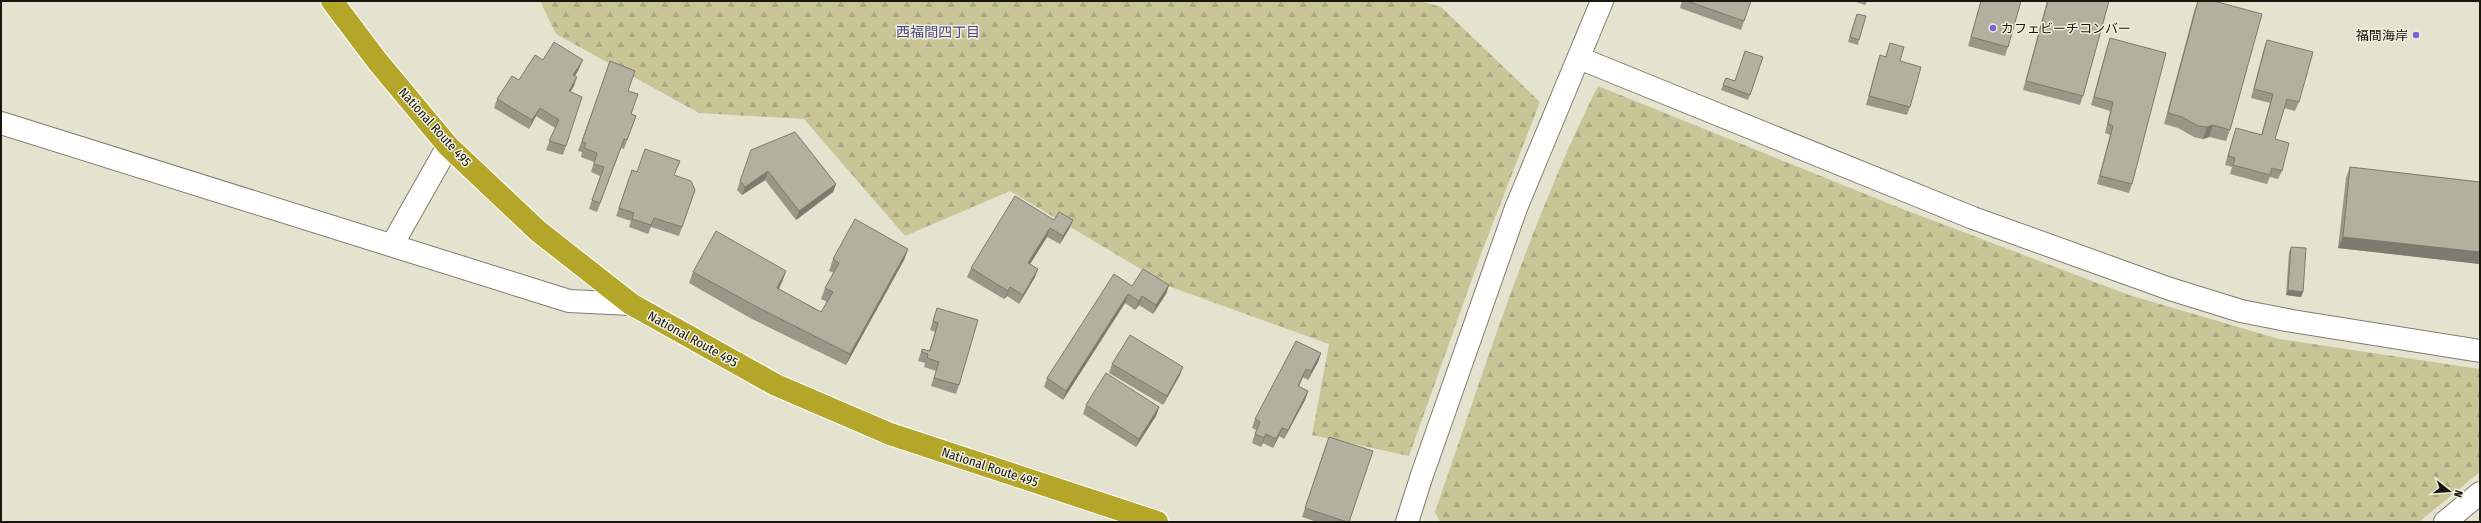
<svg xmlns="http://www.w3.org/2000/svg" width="2481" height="523" viewBox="0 0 2481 523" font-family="'Fira Sans Condensed','Noto Sans JP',sans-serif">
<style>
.forest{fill:url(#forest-firs)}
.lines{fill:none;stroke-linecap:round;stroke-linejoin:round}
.minor-casing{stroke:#7f7e6c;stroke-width:24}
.highway-casing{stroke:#fff;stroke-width:24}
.minor{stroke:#fff;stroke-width:22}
.highway{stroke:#b3a628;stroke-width:22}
.wall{fill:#999788}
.shaded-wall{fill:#7d7b6f}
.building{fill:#b2b09e;stroke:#7d7b6f}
.poi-dot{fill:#7166e0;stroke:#f2f0dd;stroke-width:1.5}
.labels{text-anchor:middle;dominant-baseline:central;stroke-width:3;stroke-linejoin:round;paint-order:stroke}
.poi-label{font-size:13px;fill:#17160f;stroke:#f2f0dd;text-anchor:start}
.street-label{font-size:13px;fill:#17160f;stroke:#f2f0dd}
.neighbourhood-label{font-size:14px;fill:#4a4785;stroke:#f2f0dd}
</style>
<defs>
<pattern id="forest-firs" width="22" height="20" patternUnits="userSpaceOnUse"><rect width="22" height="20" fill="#c9c597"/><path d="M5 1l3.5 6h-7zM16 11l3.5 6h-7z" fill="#aca881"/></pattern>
</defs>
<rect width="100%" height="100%" fill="#e4e3d0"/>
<g class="forest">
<path d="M540,1h880l21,6 99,95 -58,149 -73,205 -97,-21 17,-91 -158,-57 -161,-96 -105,45 -101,-117 -105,-6 -143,-79z"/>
<path d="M1598,86l302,122 229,87 150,44 201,30v103l-61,50h-979l-5,-10c50,-144 95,-290 163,-426z"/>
</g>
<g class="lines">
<defs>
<g id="minor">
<path d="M1579,58l394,160 197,71 71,22 51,10 188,30"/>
<path d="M1,123l568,178 62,3"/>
<path d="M392,245l56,-99"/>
<path d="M1407,522l15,-47 94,-267 86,-207"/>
<path d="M2445,522l35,-29"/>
</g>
<path id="highway" d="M332,1l46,61 70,84 90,85 93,73 145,81 114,49 267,88"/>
</defs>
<use href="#minor" class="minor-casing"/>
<use href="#highway" class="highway-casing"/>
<use href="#minor" class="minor"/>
<use href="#highway" class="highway"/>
</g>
<g class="wall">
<path d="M1682,1h69l-10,29 -61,-22z"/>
<path d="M1853,1h14l-2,4z"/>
<path d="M1981,1h40l-13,46 -3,9 -37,-10z"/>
<path d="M2047,1h62l-26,95 -3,9 -57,-15z"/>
<path d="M2198,1h16l16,129 -4,11 -17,-4 -6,2 -9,-2 -16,-9 -14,-4 31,-116z"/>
<path d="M1855,19l4,21 -1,5 -10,-3z"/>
<path d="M2110,38l22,146 -3,9 -32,-9 13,-49 -5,-2 5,-22 -19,-6 16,-58z"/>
<path d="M2267,40l32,62 -4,9 -11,-3 -9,31 7,32 -4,8 -8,-2 -3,7 -37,-10 2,-7 -7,-2 8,-28 3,-9 25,7 9,-32 -19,-5 13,-50z"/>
<path d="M1890,43l10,18 10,46 -3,8 -41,-10 11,-41 3,-9 5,2z"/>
<path d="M1763,57l-15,43 -27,-10 5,-12 9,3z"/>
<path d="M543,60l36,9 -4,7 -1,10 -4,5 -4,55 -3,9 -17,-5 9,-22 -19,-12 -7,13 -35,-21 3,-9z"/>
<path d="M610,61l18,30 3,23 5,2 -12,33 -3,-1 -24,64 -8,-3 11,-33 -9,-4 3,-10 -13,-5 1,-5 -4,-1z"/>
<path d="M751,150l85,34 -3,8 -37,28 -31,-40 -23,15 -5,-5z"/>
<path d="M2350,167l130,15v82l-142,-16 8,-70z"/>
<path d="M632,170l63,20 -16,46 -28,-9 -3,7 -19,-7 2,-6 -15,-5z"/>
<path d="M1054,220h19l-4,9 -9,15 -13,-7 -17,27 5,13 -16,27 -12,-8 -3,3 -37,-22 4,-9z"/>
<path d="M2291,247l12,45 -2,5 -15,-2 3,-43z"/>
<path d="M908,249l-4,11 -58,105 -94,-46 -63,-36 4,-11 93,-1 -4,11 -3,7 42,23 6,-10 -6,-3 4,-11 9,-15 -5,-2 4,-12z"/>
<path d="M1169,285l-3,9 -13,20 -14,-9 -4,5 -10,-7 -62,97 -19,-13 3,-9 85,-92z"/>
<path d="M937,308l22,77 -3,9 -25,-8 5,-15 -12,-4 1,-4 -7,-2 4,-12 7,2 6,-19 -5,-2z"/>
<path d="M1321,353l-3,9 -10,18 -5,-3 -4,9 9,5 -3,9 -21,39 -5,-3 -6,12 -10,-5 -2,4 -9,-4 4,-13 -4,-2 3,-9z"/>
<path d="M1112,364l68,11 -17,30 -54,-32z"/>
<path d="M1086,405l73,2 -3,9 -20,31 -53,-33z"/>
<path d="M1326,445l23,77h-32l-15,-5z"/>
</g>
<g class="shaded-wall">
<path d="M583,60l-4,9 -9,15 3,-9z"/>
<path d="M577,77l-3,9 -8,13 3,-8z"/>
<path d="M540,108l-4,8 -7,13 3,-9z"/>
<path d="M2213,125l-4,12 -6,2 4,-12z"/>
<path d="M768,171l-3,9 -23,15 3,-8z"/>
<path d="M836,184l-3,8 -37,28 3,-9z"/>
<path d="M1073,220l-4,9 -9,15 3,-8z"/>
<path d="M1050,228l-3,9 -22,35 3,-9z"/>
<path d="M2343,237l137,15v12l-142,-16z"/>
<path d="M908,249l-4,11 -58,105 4,-11z"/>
<path d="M1038,269l-3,8 -16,27 4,-9z"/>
<path d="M786,271l-4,11 -9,17 4,-11z"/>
<path d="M1169,285l-3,9 -13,20 3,-9z"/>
<path d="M1010,287l-3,9 -3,3z"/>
<path d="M2288,290l15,2 -2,5 -15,-2z"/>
<path d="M1128,294l-3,9 -62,97 3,-9z"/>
<path d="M1142,296l-3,9 -4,5 4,-9z"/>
<path d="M1321,353l-3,9 -10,18 3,-9z"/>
<path d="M1183,367l-3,8 -17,30 4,-9z"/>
<path d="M1306,369l-3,8 -8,18 3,-9z"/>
<path d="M1308,391l-3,9 -21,39 4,-9z"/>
<path d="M1159,407l-3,9 -20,31 3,-8z"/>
<path d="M1282,428l-3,8 -6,12 3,-9z"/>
<path d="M1266,434l-3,9 -2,4 3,-9z"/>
</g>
<g class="building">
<path d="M1687,1h64l-7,20z"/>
<path d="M1981,1h40l-13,46 -37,-10z"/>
<path d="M2048,1h61l-26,95 -57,-15z"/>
<path d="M2198,1h16l48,13 -32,116 -17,-5 -6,2 -9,-1 -16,-9 -14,-4z"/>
<path d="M1857,14l9,2 -7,24 -9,-3z"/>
<path d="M2110,38l56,15 -34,131 -32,-8 13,-50 -5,-2 5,-22 -19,-5z"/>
<path d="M2267,40l46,12 -14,50 -12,-3 -12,40 14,4 -7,28 -10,-3 -2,7 -37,-10 2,-7 -7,-2 8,-28 26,7 11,-41 -19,-5z"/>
<path d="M554,42l29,18 -10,15 4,2 -8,14 13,6 -16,49 -17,-5 10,-21 -19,-12 -8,12 -35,-21 15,-23 7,4 16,-25 8,5z"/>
<path d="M1890,43l14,4 -4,14 21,6 -11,40 -41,-11 11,-41 6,2z"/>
<path d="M1745,51l18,6 -13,38 -27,-10 3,-7 9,3z"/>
<path d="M610,61l25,10 -7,20 10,3 -7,20 5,2 -9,24 -3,-1 -24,64 -8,-3 12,-33 -10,-3 3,-11 -13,-5 2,-5 -4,-1z"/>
<path d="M795,132l41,52 -37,27 -31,-40 -23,16 -5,-6 11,-31z"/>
<path d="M645,149l35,12 -6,14 17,6 4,9 -13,37 -28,-9 -3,7 -19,-6 2,-6 -15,-5 13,-38 5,2z"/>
<path d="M2350,167l130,15v70l-137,-15z"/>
<path d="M1015,196l39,24 5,-8 14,8 -10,16 -13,-8 -22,35 10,6 -15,26 -13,-8 -2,4 -37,-23z"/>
<path d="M855,219l53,30 -58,105 -93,-47 -64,-35 23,-41 70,40 -9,17 44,24 12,-20 -8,-4 14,-25 -6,-4z"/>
<path d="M2291,247l15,1 -3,44 -15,-2z"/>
<path d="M1143,269l26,16 -13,20 -14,-9 -3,5 -11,-7 -62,97 -19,-13 67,-104 18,12z"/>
<path d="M937,308l41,12 -19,65 -25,-7 5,-16 -12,-4 1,-4 -6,-2v-3l8,2 8,-28 -5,-2z"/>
<path d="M1130,335l53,32 -16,29 -55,-32z"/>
<path d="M1296,341l25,12 -10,18 -5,-2 -8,17 10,5 -20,39 -6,-2 -6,11 -10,-5 -2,4 -9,-4 5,-12 -5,-3z"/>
<path d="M1106,373l53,34 -20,32 -53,-34z"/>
<path d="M1329,437l44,14 -24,71h-2l-42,-14z"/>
</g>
<g class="poi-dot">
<circle cx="1993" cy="28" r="4"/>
<circle cx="2416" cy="35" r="4"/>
</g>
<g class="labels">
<g class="poi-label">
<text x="2001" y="28">カフェビーチコンバー</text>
<text x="2408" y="35" text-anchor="end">福間海岸</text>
</g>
<g class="street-label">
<text transform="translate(435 127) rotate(48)">National Route 495</text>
<text transform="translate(693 339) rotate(29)">National Route 495</text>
<text transform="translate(990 467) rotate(18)">National Route 495</text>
</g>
<g class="neighbourhood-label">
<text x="938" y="32">西福間四丁目</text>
</g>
</g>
<rect width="2481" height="523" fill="none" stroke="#17160f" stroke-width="4"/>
<g transform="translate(2449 491) rotate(107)" stroke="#f2f0dd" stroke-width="3" paint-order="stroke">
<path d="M0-3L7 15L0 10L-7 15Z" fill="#17160f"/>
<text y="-6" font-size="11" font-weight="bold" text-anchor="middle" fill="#17160f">N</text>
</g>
</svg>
